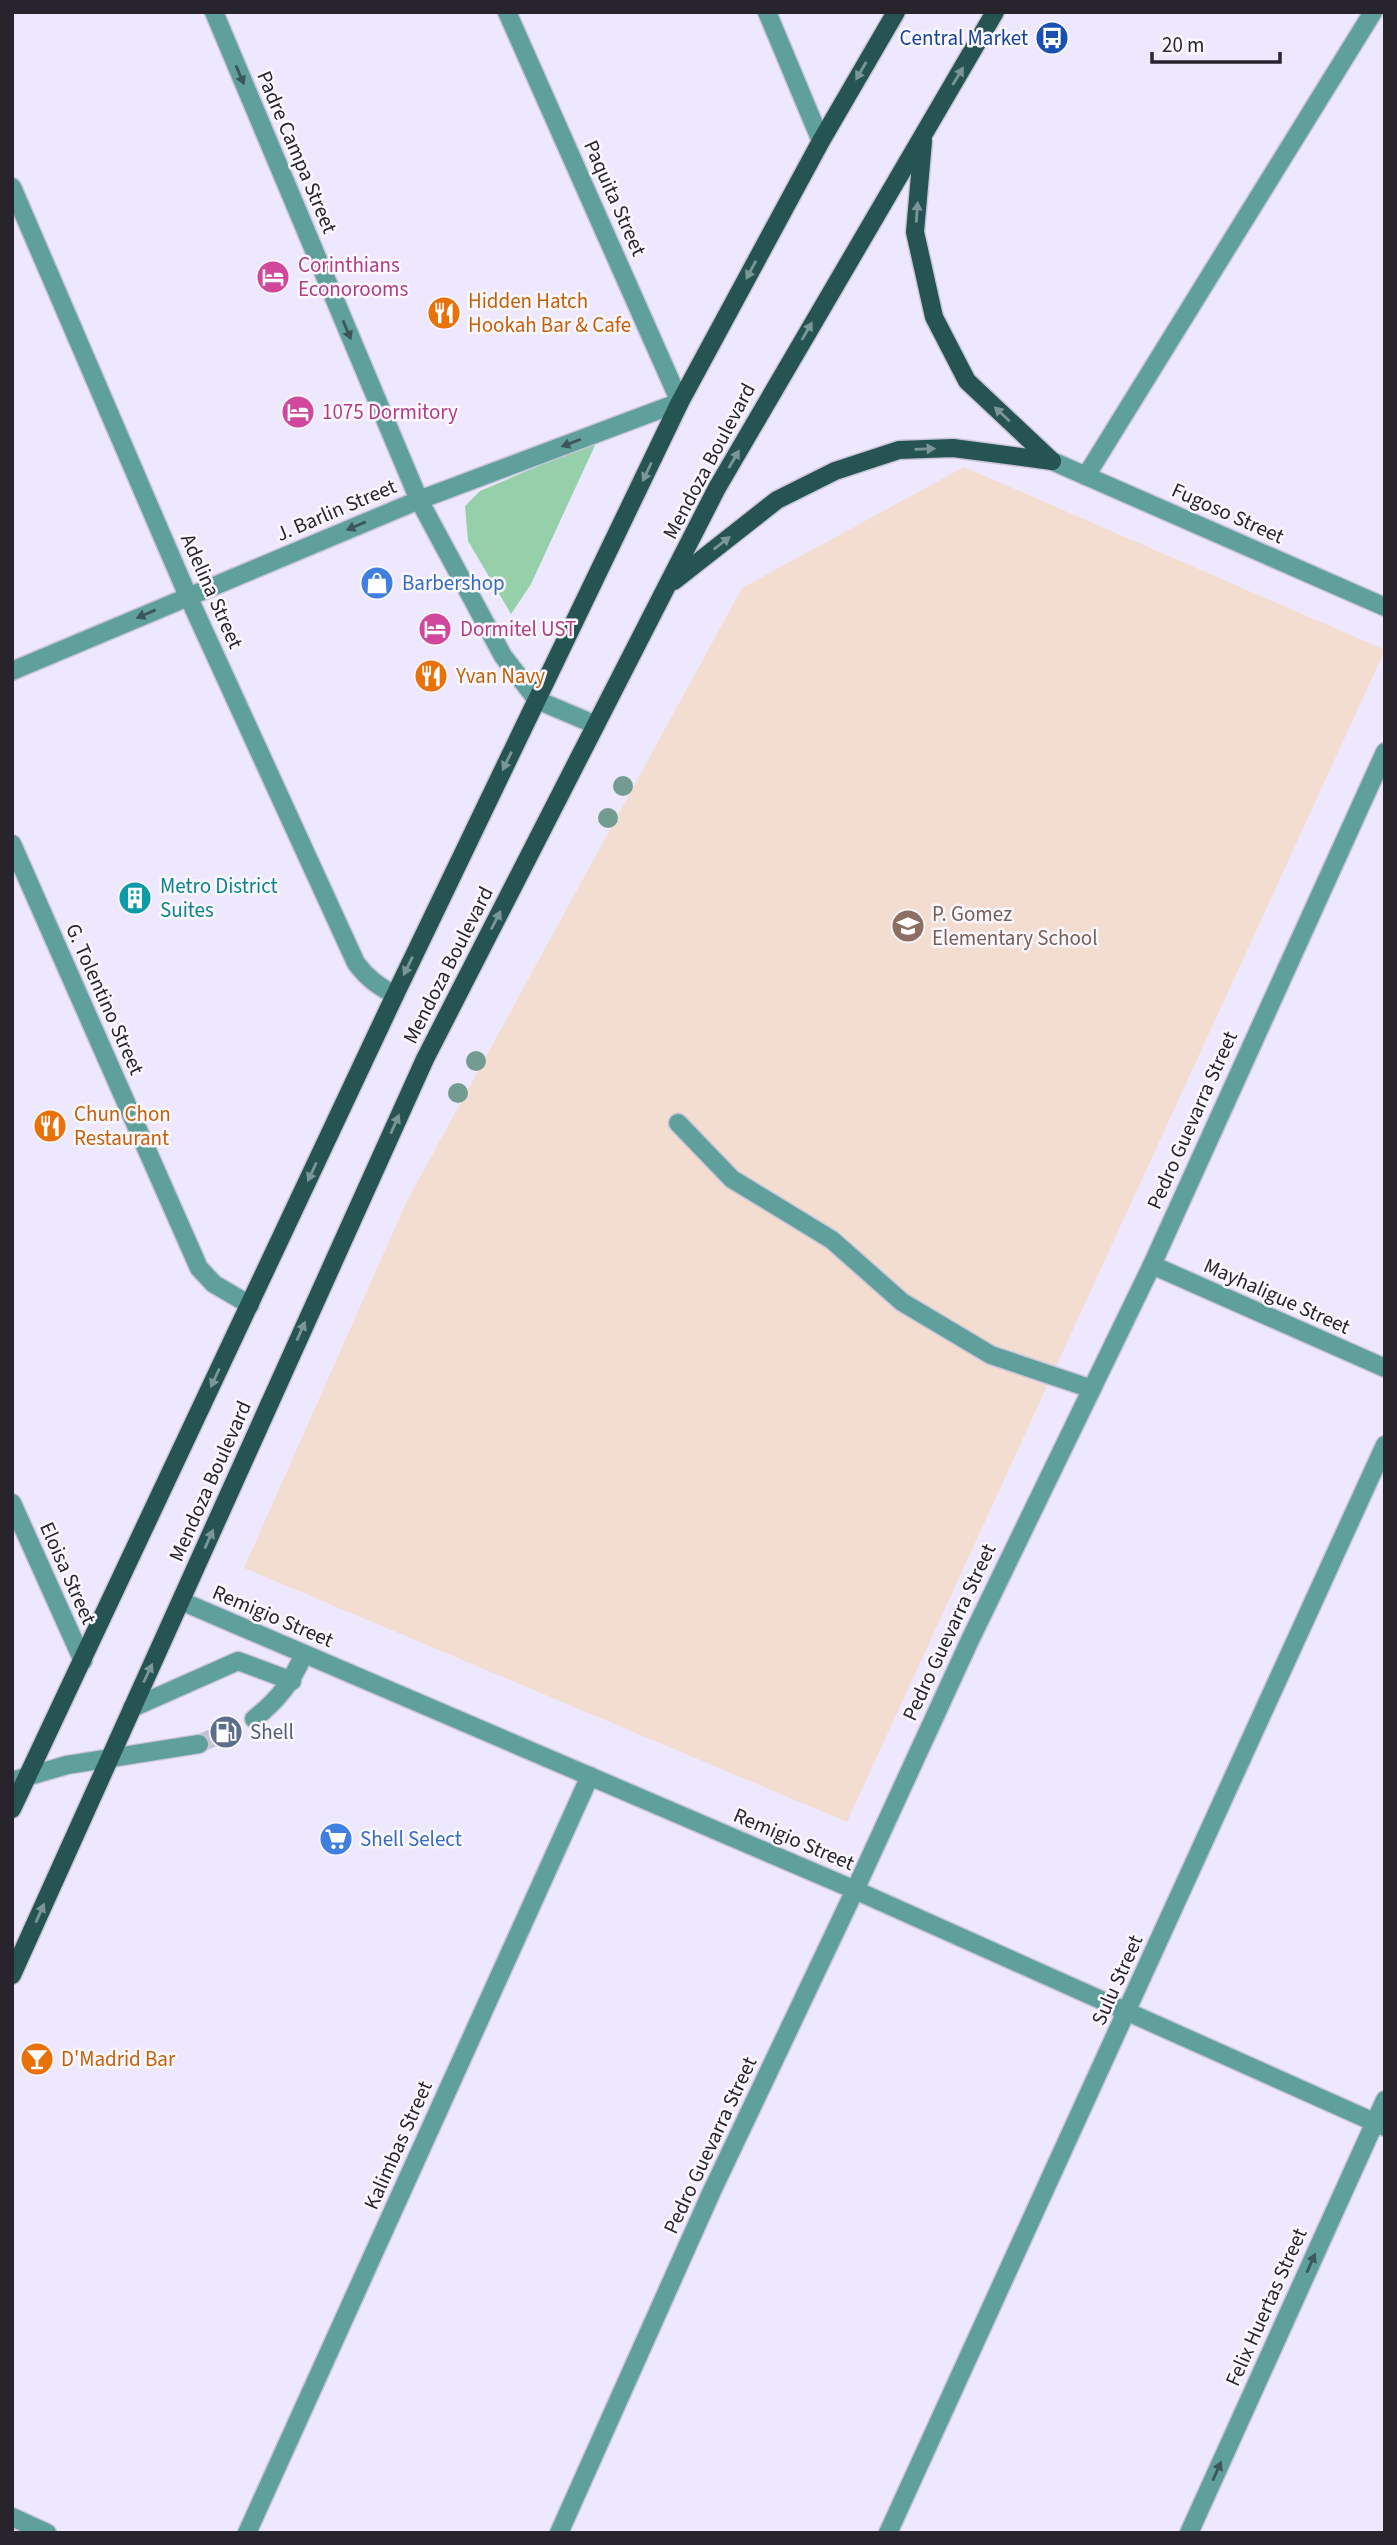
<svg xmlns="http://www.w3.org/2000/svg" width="1397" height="2545" viewBox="0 0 1397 2545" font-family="'Source Sans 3',sans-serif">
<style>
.education{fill:#f3ddd0}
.green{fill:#96d0aa}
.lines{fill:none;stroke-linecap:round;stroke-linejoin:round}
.minor-tunnel{stroke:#c6c1d4;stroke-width:18;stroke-dasharray:18 9;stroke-linecap:butt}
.minor-casing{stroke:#cac5d9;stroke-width:21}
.major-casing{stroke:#cac5d9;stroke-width:21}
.minor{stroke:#5fa09d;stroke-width:18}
.major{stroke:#265452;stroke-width:18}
.tree{fill:#739c91}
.oneway{fill:#7b9697}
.oneway2{fill:#3d565a}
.labels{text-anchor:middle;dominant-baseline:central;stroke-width:5;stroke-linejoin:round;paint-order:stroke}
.transit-label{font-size:21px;fill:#164399;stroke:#faf8fe;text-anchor:end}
.street-label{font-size:21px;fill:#27242e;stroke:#faf8fe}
.hotel-label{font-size:21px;fill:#b23c85;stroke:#faf8fe;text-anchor:start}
.food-label{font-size:21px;fill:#c56008;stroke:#faf8fe;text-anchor:start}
.shop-label{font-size:21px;fill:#366cbe;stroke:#faf8fe;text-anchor:start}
.culture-label{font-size:21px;fill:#0d838f;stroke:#faf8fe;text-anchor:start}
.education-label{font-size:21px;fill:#785e54;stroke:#faf8fe;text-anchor:start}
.service-label{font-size:21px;fill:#4e5e75;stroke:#faf8fe;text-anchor:start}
</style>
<rect width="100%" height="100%" fill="#eee8fe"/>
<path class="education" d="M964,467l421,183 -538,1172 -603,-254 163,-367 335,-613z"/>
<path class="green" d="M597,441l-66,143 -20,30 -43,-73 -3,-35 15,-15z"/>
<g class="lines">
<path class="minor-tunnel" d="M199,1744l55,-25"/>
<defs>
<g id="minor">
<path d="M214,12l205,488 84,156 34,44 59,25"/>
<path d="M767,12l54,129"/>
<path d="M12,187l176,409 168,367c11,15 22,23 39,32"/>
<path d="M1052,461l333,146"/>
<path d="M1086,476l287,-464"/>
<path d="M12,671l407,-171 261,-98 -173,-390"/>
<path d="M12,844l187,424 15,16 36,21"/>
<path d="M678,1123l54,56 100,61 70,62 89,53 101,34"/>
<path d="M1152,1265l233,103"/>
<path d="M12,1503l71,158"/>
<path d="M181,1601l674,289 530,237"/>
<path d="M132,1708l106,-47 54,20"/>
<path d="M254,1719c25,-20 37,-36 50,-65"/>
<path d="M12,1781l55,-16 132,-21"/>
<path d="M12,2517l35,16"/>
<path d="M247,2533l343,-757"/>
<path d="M559,2533l153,-342 143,-301 115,-250 182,-375 233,-513"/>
<path d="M888,2533l497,-1088"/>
<path d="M1189,2533l196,-433"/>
</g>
<g id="major">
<path d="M923,141l-8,91 19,85 33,64 85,80"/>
<path d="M674,581l103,-81 58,-29 64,-21 54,-2 99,13"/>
<path d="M12,1809l383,-814 285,-593 141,-261 75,-129"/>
<path d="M12,1975l413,-916 292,-571 278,-476"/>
</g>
</defs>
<use href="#minor" class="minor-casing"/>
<use href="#major" class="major-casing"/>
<use href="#minor" class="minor"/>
<use href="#major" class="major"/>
</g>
<g class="tree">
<circle cx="623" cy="786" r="10"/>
<circle cx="608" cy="818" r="10"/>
<circle cx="476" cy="1061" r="10"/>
<circle cx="458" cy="1093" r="10"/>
</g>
<defs><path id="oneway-solid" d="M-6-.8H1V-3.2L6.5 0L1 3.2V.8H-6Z" transform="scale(1.75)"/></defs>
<g class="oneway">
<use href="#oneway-solid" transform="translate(861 71) rotate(120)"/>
<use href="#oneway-solid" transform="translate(958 76) rotate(-59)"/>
<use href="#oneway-solid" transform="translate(917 212) rotate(-86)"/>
<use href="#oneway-solid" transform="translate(751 270) rotate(118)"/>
<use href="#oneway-solid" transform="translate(807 331) rotate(-60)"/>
<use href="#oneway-solid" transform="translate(1002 414) rotate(-137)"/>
<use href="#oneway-solid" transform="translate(925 449) rotate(-2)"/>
<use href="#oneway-solid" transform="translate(734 459) rotate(-60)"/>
<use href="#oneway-solid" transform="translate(647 472) rotate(115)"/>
<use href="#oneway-solid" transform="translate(722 543) rotate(-38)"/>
<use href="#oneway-solid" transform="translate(507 761) rotate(116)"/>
<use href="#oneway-solid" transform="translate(496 920) rotate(-63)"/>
<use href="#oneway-solid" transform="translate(408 966) rotate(116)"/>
<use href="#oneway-solid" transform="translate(395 1124) rotate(-66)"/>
<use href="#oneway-solid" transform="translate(312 1172) rotate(115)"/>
<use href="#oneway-solid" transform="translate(301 1331) rotate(-66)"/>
<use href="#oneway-solid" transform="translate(215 1378) rotate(115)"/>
<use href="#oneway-solid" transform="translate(209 1539) rotate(-66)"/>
<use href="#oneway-solid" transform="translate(148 1673) rotate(-65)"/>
<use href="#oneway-solid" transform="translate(40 1913) rotate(-66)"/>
</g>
<g class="oneway2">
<use href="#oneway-solid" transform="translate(240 75) rotate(67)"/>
<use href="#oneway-solid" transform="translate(347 330) rotate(67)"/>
<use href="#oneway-solid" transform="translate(571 443) rotate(159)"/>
<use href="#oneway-solid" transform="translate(356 526) rotate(157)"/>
<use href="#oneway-solid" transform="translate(146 614) rotate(157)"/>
<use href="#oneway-solid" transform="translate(1311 2263) rotate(-66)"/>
<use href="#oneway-solid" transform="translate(1217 2471) rotate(-66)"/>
</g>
<defs>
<symbol id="bus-disc" viewBox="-11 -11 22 22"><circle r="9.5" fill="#1a4fb4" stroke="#faf8fe"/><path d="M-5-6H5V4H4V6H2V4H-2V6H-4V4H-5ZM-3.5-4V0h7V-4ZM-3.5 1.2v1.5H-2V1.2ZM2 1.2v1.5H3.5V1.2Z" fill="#fff"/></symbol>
<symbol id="hotel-disc" viewBox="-11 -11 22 22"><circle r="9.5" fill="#d1479c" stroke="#faf8fe"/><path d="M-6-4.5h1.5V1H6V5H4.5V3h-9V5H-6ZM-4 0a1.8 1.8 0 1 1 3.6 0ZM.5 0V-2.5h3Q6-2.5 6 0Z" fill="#fff"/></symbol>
<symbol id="restaurant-disc" viewBox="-11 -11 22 22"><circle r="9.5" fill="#e8710a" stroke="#faf8fe"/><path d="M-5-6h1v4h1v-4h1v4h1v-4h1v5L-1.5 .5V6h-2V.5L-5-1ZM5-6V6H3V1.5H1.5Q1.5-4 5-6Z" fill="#fff"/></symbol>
<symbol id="shop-disc" viewBox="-11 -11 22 22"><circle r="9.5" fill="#3f7fe0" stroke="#faf8fe"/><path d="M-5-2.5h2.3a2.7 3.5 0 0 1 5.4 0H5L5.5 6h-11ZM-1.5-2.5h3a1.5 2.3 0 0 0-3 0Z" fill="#fff"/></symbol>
<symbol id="building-disc" viewBox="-11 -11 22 22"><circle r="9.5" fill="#0f9aa8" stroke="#faf8fe"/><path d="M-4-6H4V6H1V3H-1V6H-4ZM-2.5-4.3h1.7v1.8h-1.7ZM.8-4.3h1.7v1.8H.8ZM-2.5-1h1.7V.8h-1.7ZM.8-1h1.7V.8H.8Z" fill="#fff"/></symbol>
<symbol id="school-disc" viewBox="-11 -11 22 22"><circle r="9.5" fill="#8d6e63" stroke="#faf8fe"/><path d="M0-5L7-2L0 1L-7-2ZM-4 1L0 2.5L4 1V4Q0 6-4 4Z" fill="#fff"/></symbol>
<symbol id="fuel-disc" viewBox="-11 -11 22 22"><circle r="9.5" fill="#5c6f8a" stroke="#faf8fe"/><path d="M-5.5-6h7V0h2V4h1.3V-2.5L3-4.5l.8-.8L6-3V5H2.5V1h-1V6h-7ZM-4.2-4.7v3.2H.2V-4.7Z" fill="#fff"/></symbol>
<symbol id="supermarket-disc" viewBox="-11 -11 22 22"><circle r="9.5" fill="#3f7fe0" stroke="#faf8fe"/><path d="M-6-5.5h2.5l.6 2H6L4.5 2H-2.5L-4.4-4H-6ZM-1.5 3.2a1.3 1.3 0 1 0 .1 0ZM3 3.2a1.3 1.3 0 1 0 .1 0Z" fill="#fff"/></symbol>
<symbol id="bar-disc" viewBox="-11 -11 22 22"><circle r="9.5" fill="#e8710a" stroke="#faf8fe"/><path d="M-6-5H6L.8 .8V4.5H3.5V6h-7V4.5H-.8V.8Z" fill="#fff"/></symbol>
</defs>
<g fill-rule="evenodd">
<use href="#bus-disc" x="1033" y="19" width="38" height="38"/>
<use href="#hotel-disc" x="254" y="258" width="38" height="38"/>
<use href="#restaurant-disc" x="425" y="294" width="38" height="38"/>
<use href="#hotel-disc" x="279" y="393" width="38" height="38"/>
<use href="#shop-disc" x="358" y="564" width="38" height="38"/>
<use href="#hotel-disc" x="416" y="610" width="38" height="38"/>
<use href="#restaurant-disc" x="412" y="657" width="38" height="38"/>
<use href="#building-disc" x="116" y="879" width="38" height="38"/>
<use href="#school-disc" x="889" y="907" width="38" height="38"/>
<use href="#restaurant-disc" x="31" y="1107" width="38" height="38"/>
<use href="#fuel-disc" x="207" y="1713" width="38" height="38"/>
<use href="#supermarket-disc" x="317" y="1820" width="38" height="38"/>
<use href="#bar-disc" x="18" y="2040" width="38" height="38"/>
</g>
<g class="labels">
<g class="transit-label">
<text x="1028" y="38">Central Market</text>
</g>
<g class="street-label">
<text transform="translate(297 152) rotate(67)">Padre Campa Street</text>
<text transform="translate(615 198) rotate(66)">Paquita Street</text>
<text transform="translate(709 461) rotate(-62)">Mendoza Boulevard</text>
<text transform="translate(336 510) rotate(-23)">J. Barlin Street</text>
<text transform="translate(1228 513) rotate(24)">Fugoso Street</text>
<text transform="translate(212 591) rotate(66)">Adelina Street</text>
<text transform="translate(448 965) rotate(-63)">Mendoza Boulevard</text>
<text transform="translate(105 999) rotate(66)">G. Tolentino Street</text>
<text transform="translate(1192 1120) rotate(-66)">Pedro Guevarra Street</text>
<text transform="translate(1277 1296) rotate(24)">Mayhaligue Street</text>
<text transform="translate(210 1481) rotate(-66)">Mendoza Boulevard</text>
<text transform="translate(68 1573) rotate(66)">Eloisa Street</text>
<text transform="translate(273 1616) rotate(23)">Remigio Street</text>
<text transform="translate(949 1632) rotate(-65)">Pedro Guevarra Street</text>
<text transform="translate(794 1839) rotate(23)">Remigio Street</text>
<text transform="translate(1117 1980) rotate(-66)">Sulu Street</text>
<text transform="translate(398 2145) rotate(-66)">Kalimbas Street</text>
<text transform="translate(710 2145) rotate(-65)">Pedro Guevarra Street</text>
<text transform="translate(1266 2307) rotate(-66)">Felix Huertas Street</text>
</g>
<g class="hotel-label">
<text x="298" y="265">Corinthians<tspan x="298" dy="24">Econorooms</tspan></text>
<text x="322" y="412">1075 Dormitory</text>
<text x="460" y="629">Dormitel UST</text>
</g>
<g class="food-label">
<text x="468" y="301">Hidden Hatch<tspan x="468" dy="24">Hookah Bar &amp; Cafe</tspan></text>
<text x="456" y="676">Yvan Navy</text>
<text x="74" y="1114">Chun Chon<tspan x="74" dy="24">Restaurant</tspan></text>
<text x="61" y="2059">D'Madrid Bar</text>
</g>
<g class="shop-label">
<text x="402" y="583">Barbershop</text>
<text x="360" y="1839">Shell Select</text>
</g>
<g class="culture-label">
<text x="160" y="886">Metro District<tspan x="160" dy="24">Suites</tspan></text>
</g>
<g class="education-label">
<text x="932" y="914">P. Gomez<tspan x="932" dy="24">Elementary School</tspan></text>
</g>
<g class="service-label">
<text x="250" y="1732">Shell</text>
</g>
</g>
<rect width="1397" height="2545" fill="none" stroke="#27242e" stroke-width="28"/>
<path d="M1152 52v10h128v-10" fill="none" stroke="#27242e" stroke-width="3.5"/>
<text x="1162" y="52" font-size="21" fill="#27242e" stroke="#faf8fe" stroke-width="5" paint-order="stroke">20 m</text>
</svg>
